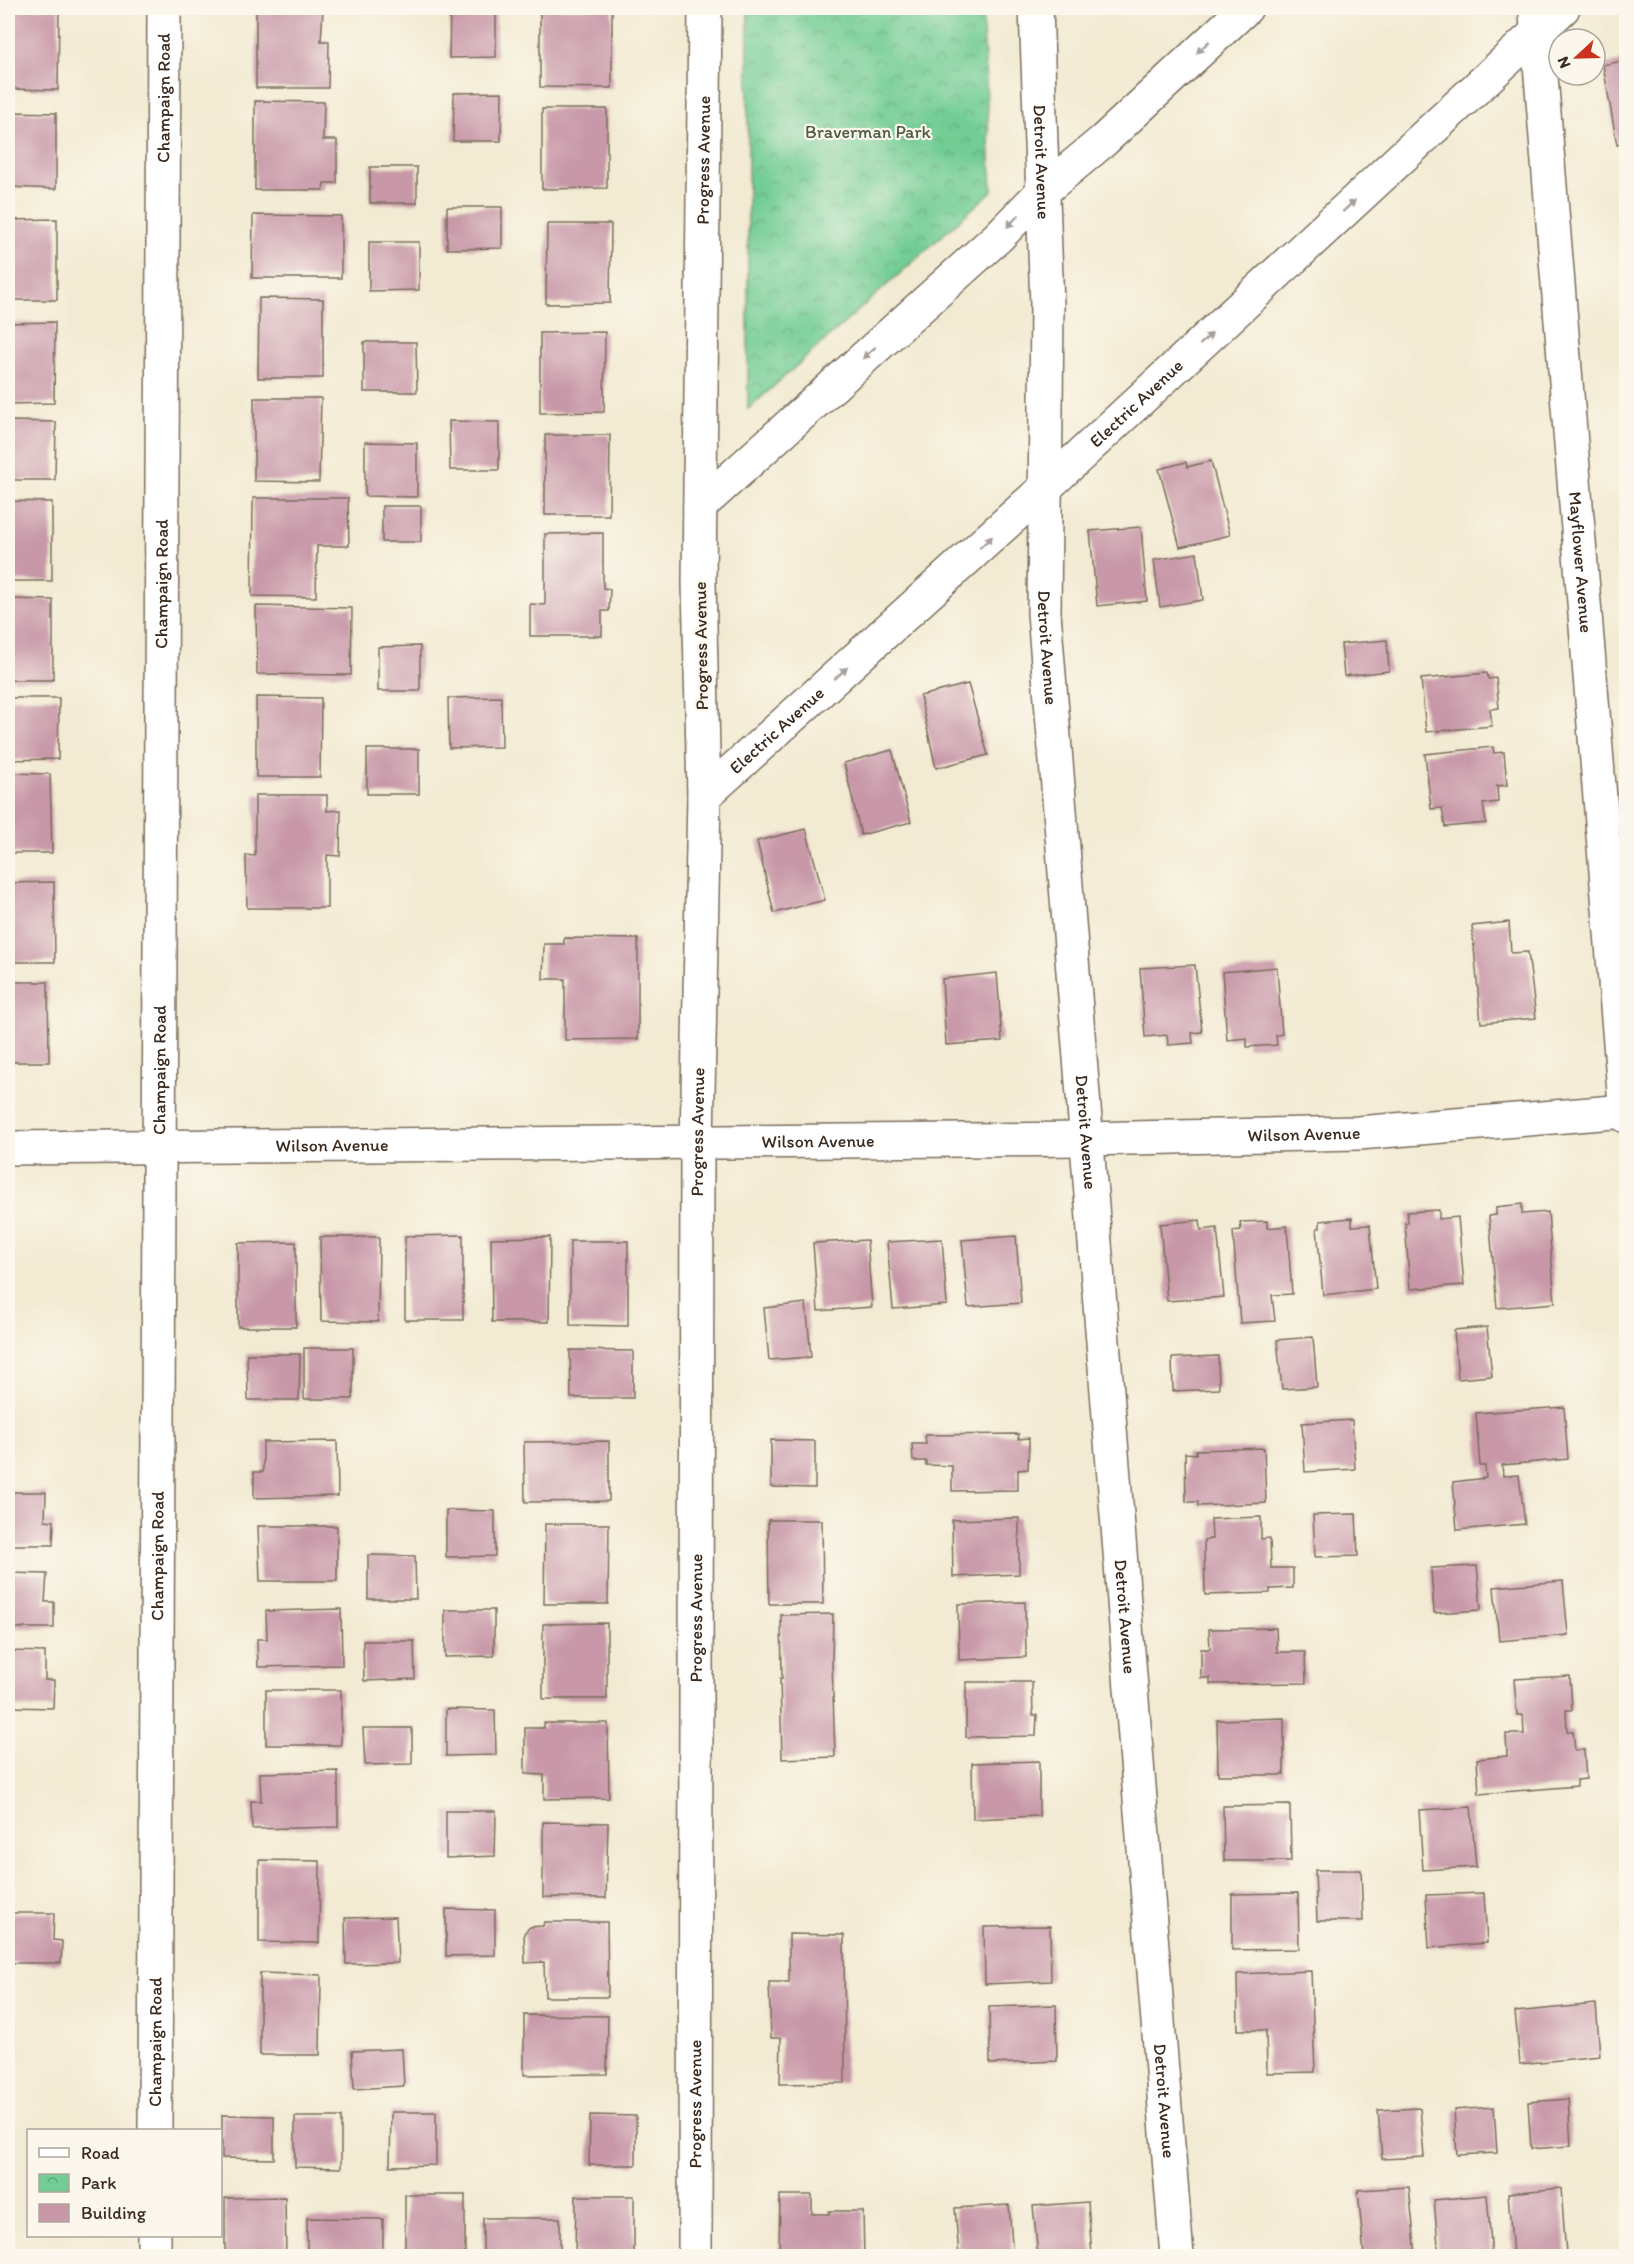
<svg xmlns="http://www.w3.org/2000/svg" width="1634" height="2264" viewBox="0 0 1634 2264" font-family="Itim,sans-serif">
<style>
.park{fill:url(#park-crowns);stroke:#567c59;stroke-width:1.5}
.building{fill:#c898a8}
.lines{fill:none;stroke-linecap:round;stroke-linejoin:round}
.street-casing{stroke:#7b6d5d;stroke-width:36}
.street{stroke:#fff;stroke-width:33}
.oneway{fill:#a79f9a}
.labels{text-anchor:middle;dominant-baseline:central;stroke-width:4.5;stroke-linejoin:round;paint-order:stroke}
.street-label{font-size:18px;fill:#3b2a1e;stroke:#fbf7ec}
.park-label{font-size:18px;fill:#4c5b41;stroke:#fbf7ec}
</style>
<defs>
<pattern id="park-crowns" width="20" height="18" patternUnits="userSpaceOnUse" patternTransform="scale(1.5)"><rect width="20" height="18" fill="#72cd94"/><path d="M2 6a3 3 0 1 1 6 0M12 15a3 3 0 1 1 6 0" fill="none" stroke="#5fa778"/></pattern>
</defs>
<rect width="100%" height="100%" fill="#fbf7ec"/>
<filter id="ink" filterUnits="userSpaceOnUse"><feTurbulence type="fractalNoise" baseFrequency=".0167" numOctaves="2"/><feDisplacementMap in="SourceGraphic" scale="12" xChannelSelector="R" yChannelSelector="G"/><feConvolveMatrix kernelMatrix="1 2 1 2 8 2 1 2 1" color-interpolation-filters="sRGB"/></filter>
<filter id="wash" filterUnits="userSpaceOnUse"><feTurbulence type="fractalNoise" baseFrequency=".008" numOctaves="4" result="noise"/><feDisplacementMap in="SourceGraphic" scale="24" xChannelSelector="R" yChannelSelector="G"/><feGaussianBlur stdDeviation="1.35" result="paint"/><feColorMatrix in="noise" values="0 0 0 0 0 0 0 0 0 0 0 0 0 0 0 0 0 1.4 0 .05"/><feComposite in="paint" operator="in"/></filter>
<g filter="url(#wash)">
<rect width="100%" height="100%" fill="#f2ead2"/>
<path class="park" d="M748,8h231l3,3 10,180 -244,218z"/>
<g id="blocks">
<g class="building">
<path d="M28,8h31l-1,82 -50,-1v-80z"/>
<path d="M540,8h72v80l-72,-1z"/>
<path d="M256,9h67l-2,32h8l-1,47h-72z"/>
<path d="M450,9l46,1v47l-47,1z"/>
<path d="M1626,60v83l-9,2 -14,-80z"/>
<path d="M502,92l-1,49h-48l1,-48z"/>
<path d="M255,101l69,1 -1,38h14v43h-13l-1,7h-68z"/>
<path d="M542,109h65v79l-65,1z"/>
<path d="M8,112l48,1v76l-48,-2z"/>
<rect x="370" y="167" width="47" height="36"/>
<path d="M447,207h55v41l-55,1z"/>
<path d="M253,215l88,1v62h-89z"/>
<path d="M57,219v81h-49v-80z"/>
<path d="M547,224h64l-1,79 -64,1z"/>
<path d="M369,242h50v48l-50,1z"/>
<path d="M259,298l64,1v79h-65z"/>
<path d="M55,322l-1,81 -46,1v-81z"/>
<path d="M605,332l-1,80 -64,1v-80z"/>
<path d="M364,342h52l1,50h-53z"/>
<path d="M254,398h67l-2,84 -65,-1z"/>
<path d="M8,421l48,1 -1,58h-47z"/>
<path d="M449,421l50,1v48h-49z"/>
<path d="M545,435h65l-1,80h-64z"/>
<path d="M365,442l52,1v54l-52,-1z"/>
<path d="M1211,461l19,74 -50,12 -21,-78 27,-7 1,5z"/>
<path d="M253,498h95l1,48h-32l-1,51 -64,-1z"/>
<path d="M8,501l44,1v79h-44z"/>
<rect x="382" y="506" width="39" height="36"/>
<path d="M1141,527l6,74 -50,5 -7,-75z"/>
<path d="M603,533v55l7,1 -1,22h-7v25h-72v-32l15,1v-71z"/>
<path d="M1197,553l6,47 -43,7 -6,-47z"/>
<path d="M8,599l45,1v80h-45z"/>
<path d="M256,606l96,2 -1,67 -94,-1z"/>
<path d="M1387,640l2,31 -45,5 -3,-32z"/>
<path d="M420,646v45h-42v-44z"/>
<path d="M1487,673l1,6 8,-1 3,30 -9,1 2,17 -66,6 -5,-53z"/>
<path d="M968,684l20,71 -52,13 -16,-72z"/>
<path d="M256,697l65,1 -1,79h-64z"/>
<path d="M501,697l1,50 -53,1 -1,-50z"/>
<path d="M8,698h51l-1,61 -50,1z"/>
<path d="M1493,747l1,6 10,-1 3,33 -10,1 1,16 -15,2 3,19 -41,4 -3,-19 -11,1 -6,-55z"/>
<rect x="367" y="749" width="52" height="45"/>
<path d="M892,750l19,72 -50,13 -17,-72z"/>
<path d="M8,773l42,1 2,79h-44z"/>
<path d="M255,795h72v16l14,-1 -1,46 -13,-1v53h-80l-1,-53 9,1z"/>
<path d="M806,829l19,71 -51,13 -17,-72z"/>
<path d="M54,882l1,80h-47v-79z"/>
<path d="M1509,922l2,31 17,-1 8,66 -55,5 -9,-97z"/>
<path d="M564,938l74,1v100l-73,1v-61h-22l1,-35h20z"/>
<path d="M1195,965l7,67 -10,1 1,10 -25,2 -1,-10 -22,2 -5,-69z"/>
<path d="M1277,967l5,67 -6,1 1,10 -30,2v-9l-20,2 -5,-68z"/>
<path d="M997,973l5,68 -56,4 -4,-66z"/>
<path d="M8,982h40l1,80h-41z"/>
<path d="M1522,1204v10l26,-2 7,91 -58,5 -8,-92 7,-1v-8z"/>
<path d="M1439,1210v9l19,-2 6,68 -54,4 -5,-66h3l-1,-11z"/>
<path d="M1352,1218v8l18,-1 6,64 -53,6 -6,-67h3v-7z"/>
<path d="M1200,1220l1,10 16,-2 7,69 -57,4 -7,-77z"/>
<path d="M1267,1221v7l20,-2 5,68 -20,1 3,26 -35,2 -7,-92 8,-1 -1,-8z"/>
<path d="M463,1235v85h-58v-84z"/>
<path d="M1016,1236l5,67 -53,4 -6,-67z"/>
<path d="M320,1237h59l-1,85 -57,-1z"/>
<path d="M550,1237l-1,85h-57l-1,-84z"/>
<path d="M942,1239l5,66 -54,4 -6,-67z"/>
<path d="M867,1240l5,67 -54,4 -5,-68z"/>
<path d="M570,1241h58v85l-58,-1z"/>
<path d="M296,1242v85h-58v-84z"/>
<path d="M806,1303l5,54 -42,3 -5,-52z"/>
<path d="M1487,1327l5,49 -34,3 -4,-49z"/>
<path d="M1313,1337l4,50 -35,2 -5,-49z"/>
<rect x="304" y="1348" width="49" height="51"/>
<path d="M570,1350l63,1v47h-62z"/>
<path d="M247,1354h53l-1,46h-51z"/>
<path d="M1218,1356l1,33 -46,2 -1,-33z"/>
<path d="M1564,1407l4,52 -66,6 1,11 16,-1 6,49 -68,6 -4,-48 33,-4 -1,-12h-5l-4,-53z"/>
<path d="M1352,1420l3,49 -50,3 -3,-49z"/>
<path d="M1019,1434l-1,5 11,-1 -1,31 -10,1v20l-66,1v-25l-26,-1v-4h-13l-1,-17h14l-1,-9z"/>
<path d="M771,1440l44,1v47l-44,-1z"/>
<path d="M337,1441l1,55 -84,2v-26h9v-30z"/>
<path d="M609,1441v60l-84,1 -1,-60z"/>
<path d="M1264,1448l2,55 -68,3v-4h-12l-1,-49 11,1v-4z"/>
<path d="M8,1492h38l-1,28 9,1 -1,24h-45z"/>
<path d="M446,1510l49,1v45l-49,1z"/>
<path d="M1356,1514l2,42 -43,1 -2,-42z"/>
<path d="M1261,1517v22l9,-1 1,30h22v20l-23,1v4l-65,2 -1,-55 8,-1 -1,-20z"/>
<path d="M1019,1518v56l-66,3 -1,-57z"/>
<path d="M768,1520h54l1,84h-54z"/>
<path d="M545,1524h64l-1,80h-64z"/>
<path d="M258,1526h79v55h-77z"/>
<path d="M368,1555l47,1 1,43h-48z"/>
<path d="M1477,1566l4,44 -47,3 -3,-45z"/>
<path d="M8,1573l39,1 -2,28h9v26h-46z"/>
<path d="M1563,1581l5,54 -69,6 -5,-54z"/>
<path d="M1025,1602l1,55 -67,3 -1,-56z"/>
<path d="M341,1609l1,56 -84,2 -1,-28h10l-1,-28z"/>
<path d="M445,1610h49v46l-49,1z"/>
<path d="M833,1614l-1,47 3,96 -53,2 -2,-81h2l-1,-63z"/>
<path d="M607,1623v76h-64v-75z"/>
<path d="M1276,1628l1,24h28l1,31 -96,1v-6h-9v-29h9l-1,-20z"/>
<path d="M363,1641h51l1,38 -51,2z"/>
<path d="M8,1651l37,1v28h9l-1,28 -45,-1z"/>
<path d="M1570,1676l2,34h-6l1,21h6l2,19h9l2,29 -9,1v6l-98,8 -2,-35 30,-3 -1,-22h18l-1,-19h-6l-3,-36z"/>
<path d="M966,1682h66l1,33h4l-1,21 -70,1z"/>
<rect x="266" y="1690" width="75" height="55"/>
<path d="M446,1709l49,1 1,45 -50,1z"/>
<path d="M1284,1718v57h-66l-1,-55z"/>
<path d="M544,1723h64l1,75 -65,1v-24l-19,-1v-46h19z"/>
<path d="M363,1728h49v36l-47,1z"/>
<path d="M1039,1761v55l-66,3 -1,-56z"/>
<path d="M338,1771v56l-86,2 -1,-28h10l-1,-28z"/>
<path d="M1290,1805l1,56h-67l-1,-55z"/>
<path d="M1471,1807l5,60 -53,3 -4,-60z"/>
<path d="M446,1811h50l-1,45 -49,2z"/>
<path d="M543,1822l65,1 -2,75 -63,-1z"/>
<path d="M259,1860l61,1 -1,82 -60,-1z"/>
<path d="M1315,1870h46l2,51h-46z"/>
<path d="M1298,1893l1,56 -67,1v-56z"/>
<path d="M1484,1893l3,50 -58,5 -3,-53z"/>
<path d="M446,1909l49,1v45l-49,1z"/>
<path d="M8,1913h46l-1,27 9,1 -1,22h-53z"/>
<path d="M396,1917l2,46 -52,1 -1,-46z"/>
<path d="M544,1922h63l1,75h-63l-1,-35 -19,1 -1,-30 6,-6 13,-1z"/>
<path d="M1050,1926l1,55 -66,3 -1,-57z"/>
<path d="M789,1934l55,1 1,148 -65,1 1,-46h-10l-2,-56h20z"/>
<path d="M1311,1971l4,101 -48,1 -1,-43h-28l-1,-56z"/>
<path d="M260,1973l61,2 -1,80h-60z"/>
<path d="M1596,2004l4,52 -80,8 -5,-52z"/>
<path d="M1056,2005l1,56 -67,3 -1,-57z"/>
<path d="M524,2015l84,1 -1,58 -83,1z"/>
<path d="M402,2049l2,37 -50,3 -2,-38z"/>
<path d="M1568,2099l3,47 -40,3 -3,-47z"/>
<path d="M1494,2107l3,46 -40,2 -3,-45z"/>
<path d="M1420,2108l4,49 -42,2 -4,-49z"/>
<path d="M391,2112h45v53l-46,1z"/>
<path d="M222,2115l52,1v43l-52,-1z"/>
<path d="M590,2115l46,1v49h-47z"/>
<path d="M295,2117h46v51l-46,-1z"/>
<path d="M1409,2187l7,69h-52l-6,-66z"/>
<path d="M1561,2188l5,66 -18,2h-35l-5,-63z"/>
<rect x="405" y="2195" width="60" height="61"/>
<path d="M780,2195h32v19h17v-3h34l1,45h-85z"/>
<path d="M1487,2195l5,61h-53l-5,-56z"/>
<path d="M576,2196h58v60h-59z"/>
<path d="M285,2197l1,59h-61v-58z"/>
<path d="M1088,2202l4,54h-54l-5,-50z"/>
<path d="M1009,2205l4,51h-54l-4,-48z"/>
<path d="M307,2218l76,1v37h-76z"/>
<rect x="483" y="2218" width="77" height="38"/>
</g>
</g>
</g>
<g filter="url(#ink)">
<use href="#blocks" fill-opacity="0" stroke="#7b6d5d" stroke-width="1.5"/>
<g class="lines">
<defs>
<g id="street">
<path id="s1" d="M1036,8l11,297 -3,308 133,1643"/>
<path id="s2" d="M1536,15l90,1101"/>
<path d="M700,506l298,-269 46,-47 59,-49 143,-133"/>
<path id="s3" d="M704,796l341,-308 518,-480"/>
<path id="s4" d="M8,1148l1077,-9 273,-6 268,-22"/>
<path id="s5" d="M155,2130l9,-2122"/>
<path d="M154,2256v-20"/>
<path id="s6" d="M695,2256l2,-1114 7,-346 -5,-213 6,-575"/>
</g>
</defs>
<use href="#street" class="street-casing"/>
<use href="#street" class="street"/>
</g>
<defs><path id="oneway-solid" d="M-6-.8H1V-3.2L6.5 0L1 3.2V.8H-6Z" transform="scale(1.5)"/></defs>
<g class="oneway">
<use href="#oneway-solid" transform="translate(1203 47) rotate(137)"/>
<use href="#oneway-solid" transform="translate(1349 206) rotate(-43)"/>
<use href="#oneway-solid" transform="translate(1013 221) rotate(134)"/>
<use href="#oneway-solid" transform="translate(1206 339) rotate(-43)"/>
<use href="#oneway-solid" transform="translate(869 353) rotate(138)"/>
<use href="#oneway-solid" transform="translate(986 542) rotate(-42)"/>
<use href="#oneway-solid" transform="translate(841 673) rotate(-42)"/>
</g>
</g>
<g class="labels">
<g class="street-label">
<text stroke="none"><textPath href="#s5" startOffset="2032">Champaign Road</textPath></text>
<text stroke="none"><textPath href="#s6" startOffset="2096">Progress Avenue</textPath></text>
<text stroke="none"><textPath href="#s1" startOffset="154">Detroit Avenue</textPath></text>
<text stroke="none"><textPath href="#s3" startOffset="584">Electric Avenue</textPath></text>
<text stroke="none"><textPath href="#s2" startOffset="549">Mayflower Avenue</textPath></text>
<text stroke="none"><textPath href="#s5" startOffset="1546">Champaign Road</textPath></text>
<text transform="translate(701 646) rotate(-91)">Progress Avenue</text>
<text stroke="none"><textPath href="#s1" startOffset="640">Detroit Avenue</textPath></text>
<text stroke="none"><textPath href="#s3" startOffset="98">Electric Avenue</textPath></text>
<text stroke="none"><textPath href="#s5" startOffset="1060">Champaign Road</textPath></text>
<text stroke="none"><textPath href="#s6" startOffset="1124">Progress Avenue</textPath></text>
<text stroke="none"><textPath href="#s1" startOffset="1126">Detroit Avenue</textPath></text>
<text stroke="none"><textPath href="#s4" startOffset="1296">Wilson Avenue</textPath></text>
<text stroke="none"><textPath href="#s4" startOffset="810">Wilson Avenue</textPath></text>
<text stroke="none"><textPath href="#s4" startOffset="324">Wilson Avenue</textPath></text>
<text stroke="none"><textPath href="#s5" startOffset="574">Champaign Road</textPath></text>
<text stroke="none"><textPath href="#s1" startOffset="1612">Detroit Avenue</textPath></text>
<text stroke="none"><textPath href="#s6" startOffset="638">Progress Avenue</textPath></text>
<text stroke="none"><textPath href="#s5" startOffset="88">Champaign Road</textPath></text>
<text stroke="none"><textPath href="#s1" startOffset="2098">Detroit Avenue</textPath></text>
<text stroke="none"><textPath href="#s6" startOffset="152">Progress Avenue</textPath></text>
</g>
<g class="park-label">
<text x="868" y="132">Braverman Park</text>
</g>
</g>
<rect width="1634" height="2264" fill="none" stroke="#fbf7ec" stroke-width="30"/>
<rect x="27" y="2129" width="195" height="108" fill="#fbf7ec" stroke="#aea59a" stroke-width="1.5"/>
<rect x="39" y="2148" width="30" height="9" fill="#ffffff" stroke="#aea59a" stroke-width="1.5"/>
<text x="81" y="2159" font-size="18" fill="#3b2a1e">Road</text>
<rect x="39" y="2174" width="30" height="18" fill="url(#park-crowns)" stroke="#aea59a" stroke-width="1.5"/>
<text x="81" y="2189" font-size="18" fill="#3b2a1e">Park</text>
<rect x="39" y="2204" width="30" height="18" fill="#c898a8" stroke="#aea59a" stroke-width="1.5"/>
<text x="81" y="2219" font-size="18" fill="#3b2a1e">Building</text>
<g transform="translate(1577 57) rotate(248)"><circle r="28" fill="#fbf7ec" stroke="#aea59a" stroke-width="1.5"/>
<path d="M0-4.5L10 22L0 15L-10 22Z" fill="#c8321e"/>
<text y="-9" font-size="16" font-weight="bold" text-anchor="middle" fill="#3b2a1e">N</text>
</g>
</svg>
